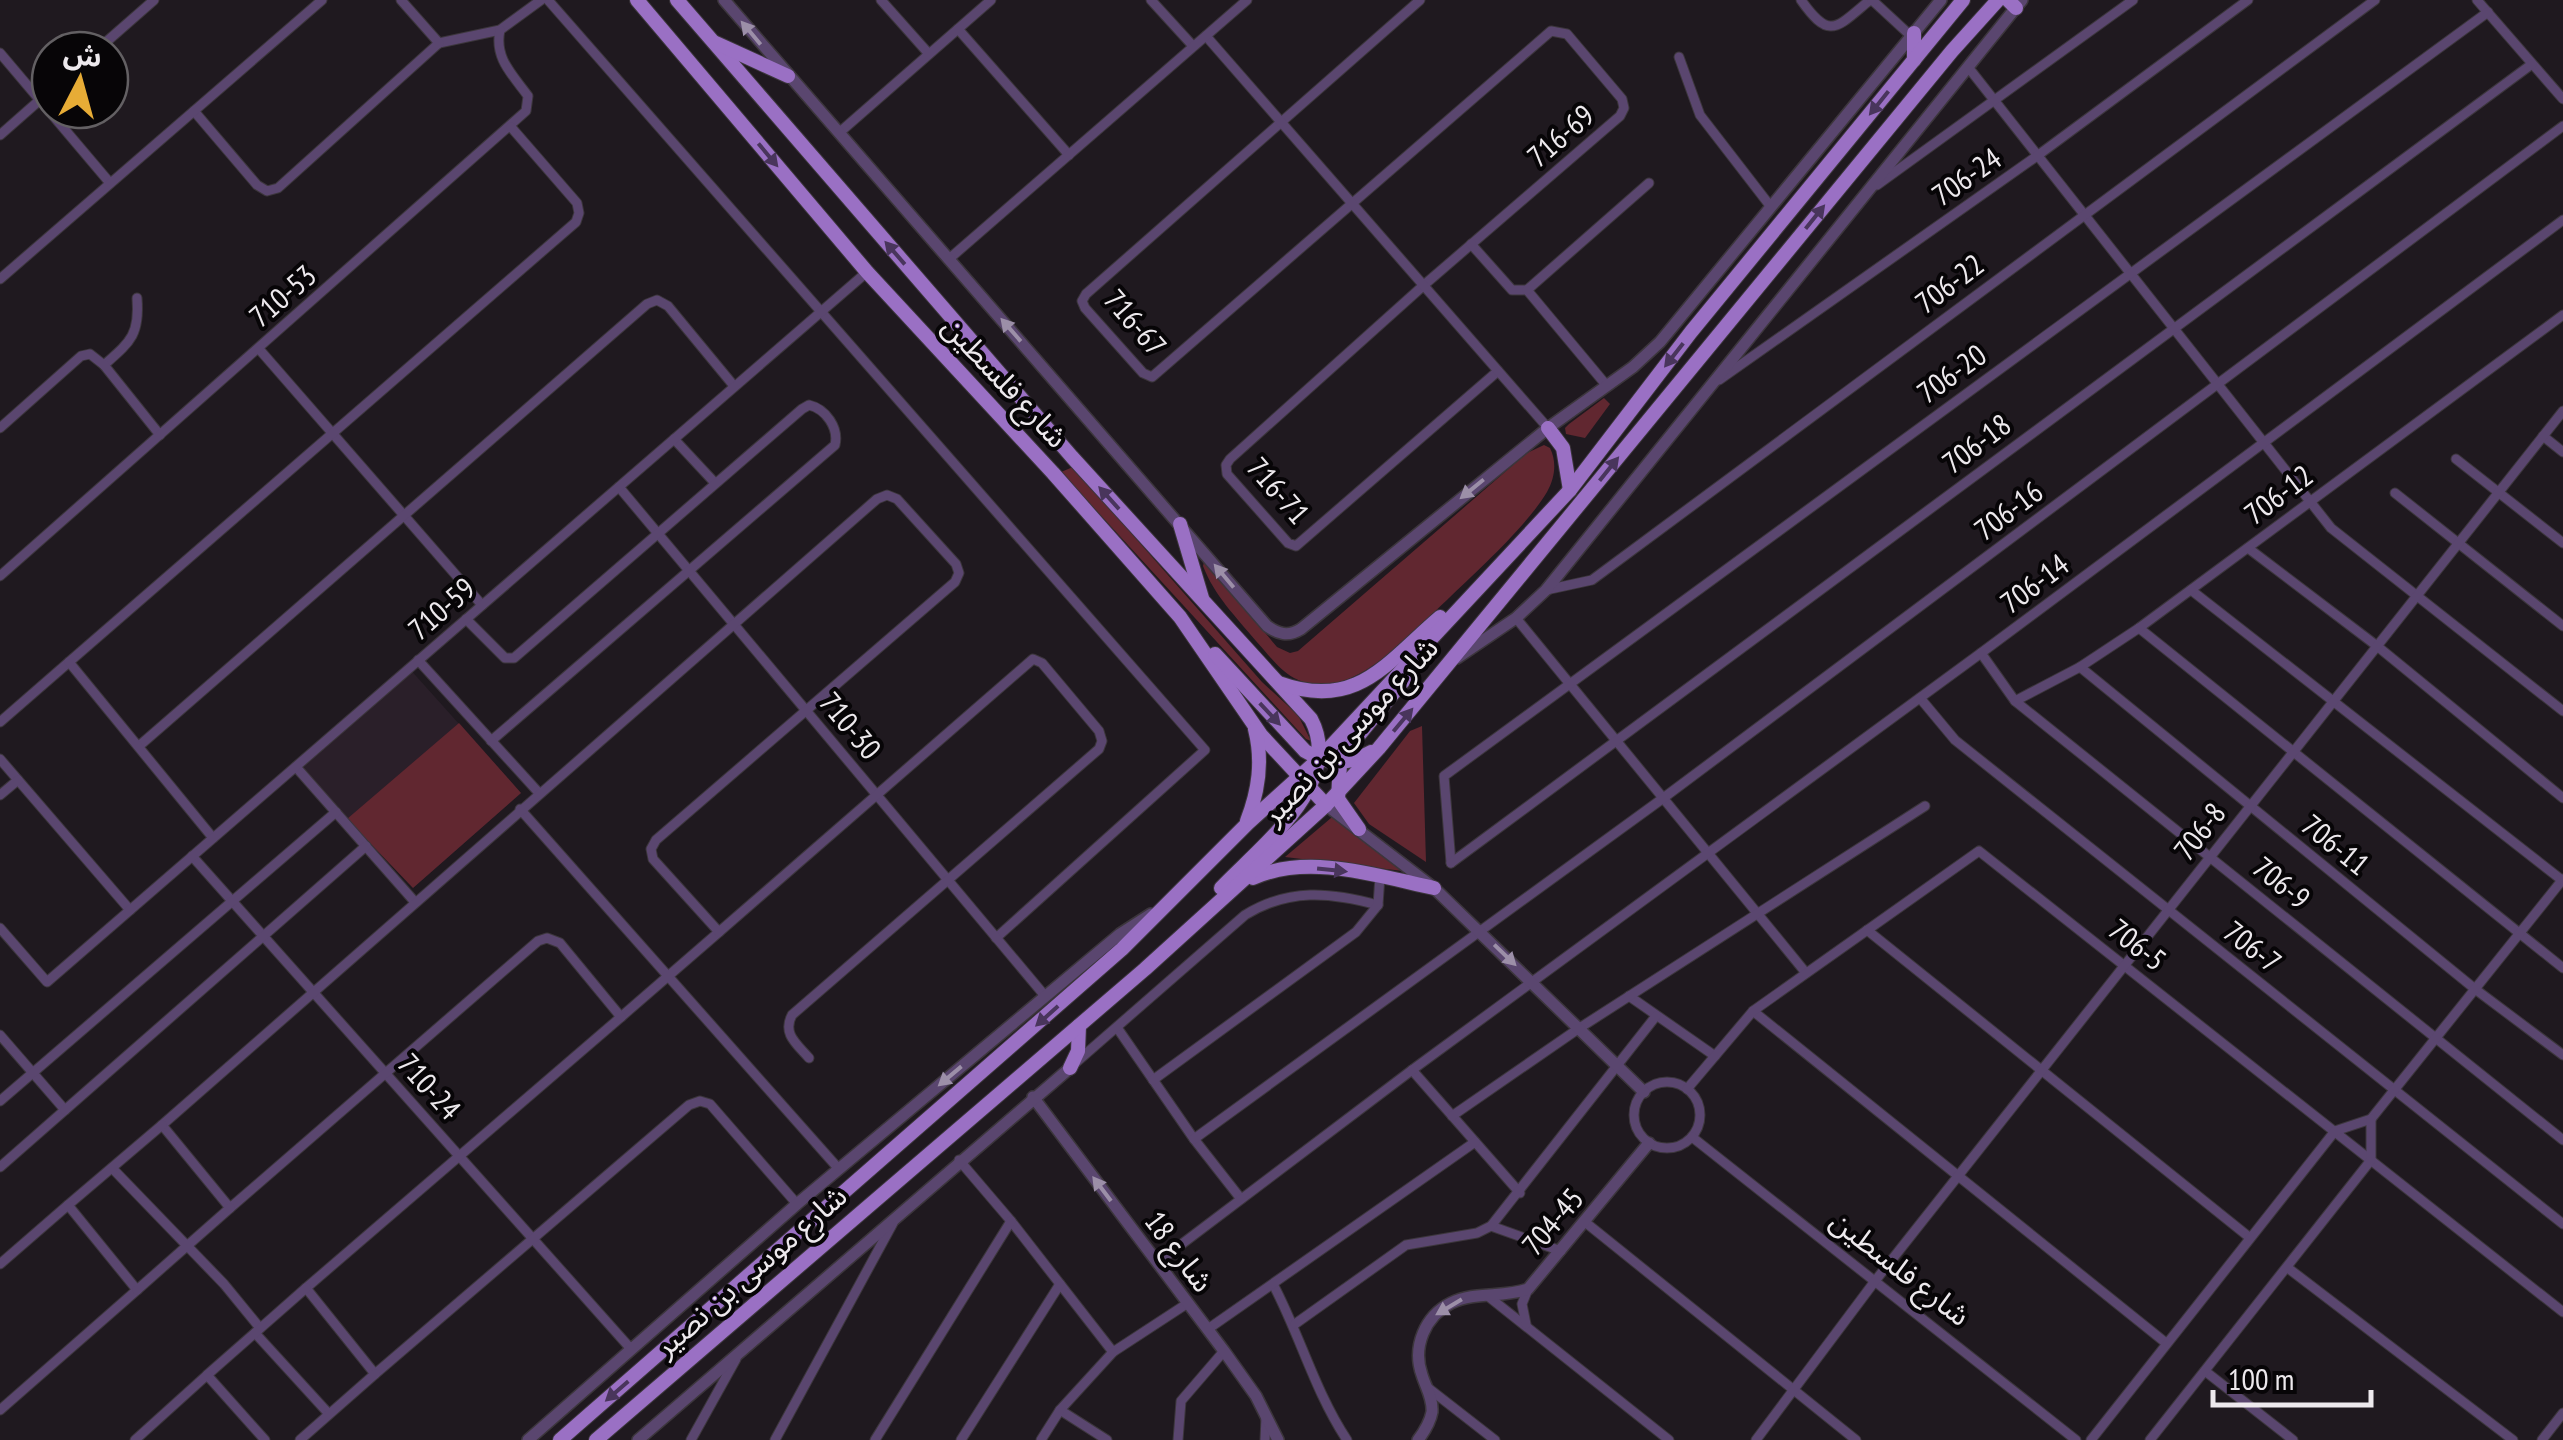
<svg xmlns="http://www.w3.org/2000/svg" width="2563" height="1440" viewBox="0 0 2563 1440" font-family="'PT Sans Narrow','Noto Sans Arabic',sans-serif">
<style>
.built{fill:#2a1f29}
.grass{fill:#612730}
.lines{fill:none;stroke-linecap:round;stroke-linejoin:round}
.minor-casing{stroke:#3c363c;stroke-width:11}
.tertiary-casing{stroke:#3c363c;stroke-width:14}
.primary-casing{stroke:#3c363c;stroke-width:16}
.minor{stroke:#5a466f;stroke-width:9}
.tertiary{stroke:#5a466f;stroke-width:11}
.primary{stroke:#9a70c4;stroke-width:14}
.oneway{fill:#9c8fa8}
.oneway2{fill:#49355c}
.labels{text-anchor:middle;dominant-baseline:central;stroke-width:8;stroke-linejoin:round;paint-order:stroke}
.street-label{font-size:30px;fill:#ede9ed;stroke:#070507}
</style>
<rect width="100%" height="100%" fill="#1f191f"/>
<path class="built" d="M408,667l113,126 -108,95 -114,-119z"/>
<g class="grass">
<path d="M1604,398l6,6 -25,34 -19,-4 -1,-6 4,-4z"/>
<path d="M1544,445l6,3c7,14 5,30 -3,44 -20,34 -70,79 -99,107 -36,33 -99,109 -154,79 -15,-8 -26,-24 -38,-37 -20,-24 -42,-46 -53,-75l1,-4 5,4 68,81 13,6 8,-2 229,-198z"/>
<path d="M1073,467l189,215 36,33 13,26 -5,-2 -245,-267z"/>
<path d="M459,723l62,70 -108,95 -66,-69z"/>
<path d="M1422,726l4,136 -57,-38 -15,-21 56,-72z"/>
<path d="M1331,818h3l69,53 -118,-14z"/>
</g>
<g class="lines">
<defs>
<g id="minor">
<path d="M548,0l657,750 -209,188"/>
<path d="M881,0l48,54"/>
<path d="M1151,0l42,46"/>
<path d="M1420,0l-334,294 -4,7 3,7 58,65 9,4 399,-346 16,3 55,65 2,9 -4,8 -196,169 -194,174 -4,6 1,9 61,69 8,3 202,-175"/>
<path d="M1801,0c29,41 35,28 69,0"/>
<path d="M1872,0l39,36"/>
<path d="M2477,0l86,99"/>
<path d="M958,29l111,126"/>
<path d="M1206,36l342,392"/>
<path d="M439,43l61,-13 41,-30"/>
<path d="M97,50l57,-50"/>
<path d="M0,53l110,130"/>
<path d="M1679,57l21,58 71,92"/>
<path d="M1968,67l363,461 232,183"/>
<path d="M194,111l63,74 10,6 11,-3 161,-145 -38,-43"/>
<path d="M840,132l151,-132"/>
<path d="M0,135l50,-44"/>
<path d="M1877,185l256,-185"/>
<path d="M1471,244l41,46h15l80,96"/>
<path d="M949,259l298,-259"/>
<path d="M0,279l322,-279"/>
<path d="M1527,290l122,-107"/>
<path d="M259,349l223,256"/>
<path d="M104,365c26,-23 36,-30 33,-67"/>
<path d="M1719,380l318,-224 211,-156"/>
<path d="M0,428l81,-72 9,-2 14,11 56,70"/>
<path d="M2543,436l20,16"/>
<path d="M674,439l41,44"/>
<path d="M2456,459l107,84"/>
<path d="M619,487l426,509"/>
<path d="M2395,493l168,133"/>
<path d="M2248,548l129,98 186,152"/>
<path d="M0,576l526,-465 2,-15c-16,-22 -34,-38 -28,-66"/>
<path d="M1546,590l46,-10 783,-580"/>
<path d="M2191,590l372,291"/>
<path d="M1516,618l290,355"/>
<path d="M466,619l39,39h9l288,-249 7,-4c17,4 30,23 26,40l-344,296"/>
<path d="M2139,628l424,340"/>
<path d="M1981,653l34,48 548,439"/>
<path d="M418,660l121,133"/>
<path d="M2080,667l395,322 88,66"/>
<path d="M1920,698l35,42 608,484"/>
<path d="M2015,701l65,-34 59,-39 424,-313"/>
<path d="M0,722l69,-60"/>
<path d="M139,746l508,-442 10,-4 11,6 66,80"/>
<path d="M0,759l130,151"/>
<path d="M296,767l118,134"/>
<path d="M0,795l18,-15"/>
<path d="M520,809l318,359"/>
<path d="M213,838l-144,-176 507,-440 3,-9 -2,-10 -66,-76"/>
<path d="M192,856l439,493"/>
<path d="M1451,863l-7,-87 1044,-764"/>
<path d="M1451,863l1081,-799"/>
<path d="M0,928l47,54 820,-710"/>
<path d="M1867,930l382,307"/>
<path d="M1629,996l86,60"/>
<path d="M1753,1011l413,332"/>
<path d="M621,1017l98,-85"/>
<path d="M1118,1029l76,110 47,60"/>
<path d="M0,1035l65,75 -65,57"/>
<path d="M1073,1065l172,-150c44,-27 85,-23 133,-10"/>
<path d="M1412,1070l108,123"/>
<path d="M1153,1080l203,-148 22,-27 2,-29"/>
<circle cx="1667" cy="1115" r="33"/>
<path d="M1687,1089l66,-78 226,-160 584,461"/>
<path d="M0,1101l336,-289"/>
<path d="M65,1110l301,-264"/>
<path d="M1452,1116l126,-87 347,-223"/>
<path d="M1692,1137l384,303"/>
<path d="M1194,1139l468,-340 901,-673"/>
<path d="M959,1160l52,61 102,131"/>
<path d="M112,1168l112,116 36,44"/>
<path d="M797,1204l-87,-100 -10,-3 -11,4 -314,269 -69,-86 315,-271 -61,-74 -13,-5 -9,3 -308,267 -68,-83 715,-626 10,-4 10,4 59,65 3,9 -4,9 -299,258 -5,9 2,10 66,73 314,-273 9,4 57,68 3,10 -3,8 -307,266c-10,19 5,29 17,43"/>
<path d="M68,1205l94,-80"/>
<path d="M1585,1222l271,218"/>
<path d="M1491,1226l70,25"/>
<path d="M1158,1262l254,-192 569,-417 582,-433"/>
<path d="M0,1264l68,-59 69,85 -137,120"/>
<path d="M2288,1268l225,172"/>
<path d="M1273,1284c27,51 42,108 74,156"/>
<path d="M137,1290l93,-82"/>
<path d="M1489,1297l180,143"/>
<path d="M1295,1324l111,-79 71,-12 14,-7 165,-210"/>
<path d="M1526,1324l-4,-20 6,-15"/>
<path d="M1208,1329l267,-187"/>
<path d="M255,1333l74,81"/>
<path d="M2205,1371l88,69"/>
<path d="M207,1375l99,-87"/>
<path d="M1427,1387l68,53"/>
<path d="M1060,1410l47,30"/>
<path d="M135,1440l72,-65 58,65"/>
<path d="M300,1440l75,-66"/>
<path d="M691,1440l45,-81"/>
<path d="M775,1440l118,-217"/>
<path d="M875,1440l136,-219"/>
<path d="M961,1440l99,-156"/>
<path d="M1041,1440l19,-30 53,-58 75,-49"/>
<path d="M1178,1440l3,-39 43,-50"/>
<path d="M1265,1440l1,-23"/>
<path d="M1756,1440l119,-159 688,-870"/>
<path d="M2091,1440l244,-309 36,-12 192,-240"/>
<path d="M2150,1440l221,-280v-41"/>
<path d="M2542,1440l21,-27"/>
</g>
<g id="tertiary">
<path d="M724,0l543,626c11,8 21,11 34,3l247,-201 85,-61 27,-25 281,-342"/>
<path d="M1457,658l59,-40 30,-28 476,-590"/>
<path d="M1326,805l108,83 210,204"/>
<path d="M1033,1097l191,254 32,45 22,44"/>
<path d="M528,1440l269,-236 323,-270 31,-20"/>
<path d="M638,1440l432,-372"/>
<path d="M1418,1440c6,-8 12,-17 14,-28 1,-14 -6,-24 -10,-37 -10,-28 3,-59 29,-72 24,-12 52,-5 77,-14l121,-146"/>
</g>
<g id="primary">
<path d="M637,0l230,272 186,201 127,144 81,118 65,70"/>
<path d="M677,0l395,457 239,262c34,64 -50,127 -90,169"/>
<path d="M2008,0l8,8"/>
<path d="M716,43l72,33"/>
<path d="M1914,60v-27"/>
<path d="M1548,428l15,20 7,42"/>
<path d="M1180,524l22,74"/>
<path d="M1215,654l90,97c24,14 41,15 66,1"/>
<path d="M1279,683c78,28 107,-20 161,-66"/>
<path d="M1247,821c12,-31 16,-60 8,-92"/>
<path d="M1359,829l-21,-30 2,-35 5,-12 59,-72"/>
<path d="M1253,878c55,-25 125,-2 181,10"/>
<path d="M1070,1068l8,-17 1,-25"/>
<path d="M560,1440l562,-491 126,-126 71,-64 251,-269 121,-158 272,-332"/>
<path d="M596,1440l549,-471 181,-164 53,-57 573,-697 46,-51"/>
</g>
</defs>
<use href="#minor" class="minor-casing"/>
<use href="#tertiary" class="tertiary-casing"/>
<use href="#primary" class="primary-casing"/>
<use href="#minor" class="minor"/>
<use href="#tertiary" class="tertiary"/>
<use href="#primary" class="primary"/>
</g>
<defs><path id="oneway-solid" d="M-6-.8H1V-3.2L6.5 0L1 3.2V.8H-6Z" transform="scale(2.5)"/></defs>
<g class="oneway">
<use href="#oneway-solid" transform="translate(751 33) rotate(-130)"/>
<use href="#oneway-solid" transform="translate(1011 330) rotate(-131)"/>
<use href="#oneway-solid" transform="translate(1472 489) rotate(141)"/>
<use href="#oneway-solid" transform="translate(1224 576) rotate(-130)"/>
<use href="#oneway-solid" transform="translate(1505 955) rotate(44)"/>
<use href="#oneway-solid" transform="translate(950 1076) rotate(140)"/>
<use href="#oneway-solid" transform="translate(1102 1189) rotate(-127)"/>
<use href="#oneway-solid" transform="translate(1449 1307) rotate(149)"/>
</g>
<g class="oneway2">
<use href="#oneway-solid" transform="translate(1879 103) rotate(129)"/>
<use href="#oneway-solid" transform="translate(768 155) rotate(50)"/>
<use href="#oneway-solid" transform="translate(1815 217) rotate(-51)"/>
<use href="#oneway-solid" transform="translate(895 253) rotate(-131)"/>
<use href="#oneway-solid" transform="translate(1674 355) rotate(128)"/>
<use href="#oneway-solid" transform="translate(1609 469) rotate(-51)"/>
<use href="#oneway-solid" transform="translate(1109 498) rotate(-132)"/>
<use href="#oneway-solid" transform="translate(1270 714) rotate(47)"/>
<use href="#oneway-solid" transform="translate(1403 720) rotate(-50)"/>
<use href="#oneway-solid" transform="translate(1332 870) rotate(6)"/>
<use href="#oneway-solid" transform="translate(1047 1016) rotate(138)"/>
<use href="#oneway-solid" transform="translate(617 1391) rotate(139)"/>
</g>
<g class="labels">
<g class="street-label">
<text transform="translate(1560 135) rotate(-41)">716-69</text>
<text transform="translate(1966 176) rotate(-35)">706-24</text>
<text transform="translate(1949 283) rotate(-37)">706-22</text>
<text transform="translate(282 295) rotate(-41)">710-53</text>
<text transform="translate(1136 322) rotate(49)">716-67</text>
<text transform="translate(1951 373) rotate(-36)">706-20</text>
<text transform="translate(1006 381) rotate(47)">شارع فلسطين</text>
<text transform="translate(1976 443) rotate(-37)">706-18</text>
<text transform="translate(1279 490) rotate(49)">716-71</text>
<text transform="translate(2278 494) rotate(-37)">706-12</text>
<text transform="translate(2008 510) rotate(-37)">706-16</text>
<text transform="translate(2034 583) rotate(-37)">706-14</text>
<text transform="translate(441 608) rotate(-41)">710-59</text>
<text transform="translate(851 725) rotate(50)">710-30</text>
<text transform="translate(1349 730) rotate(-47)">شارع موسى بن نصير</text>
<text transform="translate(2199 831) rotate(-52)">706-8</text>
<text transform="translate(2336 844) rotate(39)">706-11</text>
<text transform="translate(2282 882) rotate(39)">706-9</text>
<text transform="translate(2138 944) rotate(38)">706-5</text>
<text transform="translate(2253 946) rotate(38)">706-7</text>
<text transform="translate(430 1086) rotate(48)">710-24</text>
<text transform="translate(1552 1221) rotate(-50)">704-45</text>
<text transform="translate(1180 1251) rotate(53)">شارع 18</text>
<text transform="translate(1901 1267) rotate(38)">شارع فلسطين</text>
<text transform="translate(750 1270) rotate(-41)">شارع موسى بن نصير</text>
</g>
</g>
<g transform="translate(80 80) rotate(6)"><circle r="48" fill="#070507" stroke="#636063" stroke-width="2.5"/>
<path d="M0-8L18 38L0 25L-18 38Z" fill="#e7ac36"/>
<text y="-15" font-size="28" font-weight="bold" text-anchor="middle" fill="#ede9ed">ش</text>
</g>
<path d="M2213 1390v15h158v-15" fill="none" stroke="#ede9ed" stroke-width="5"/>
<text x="2228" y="1390" font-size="30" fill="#ede9ed" stroke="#070507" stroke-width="8" paint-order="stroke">100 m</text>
</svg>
